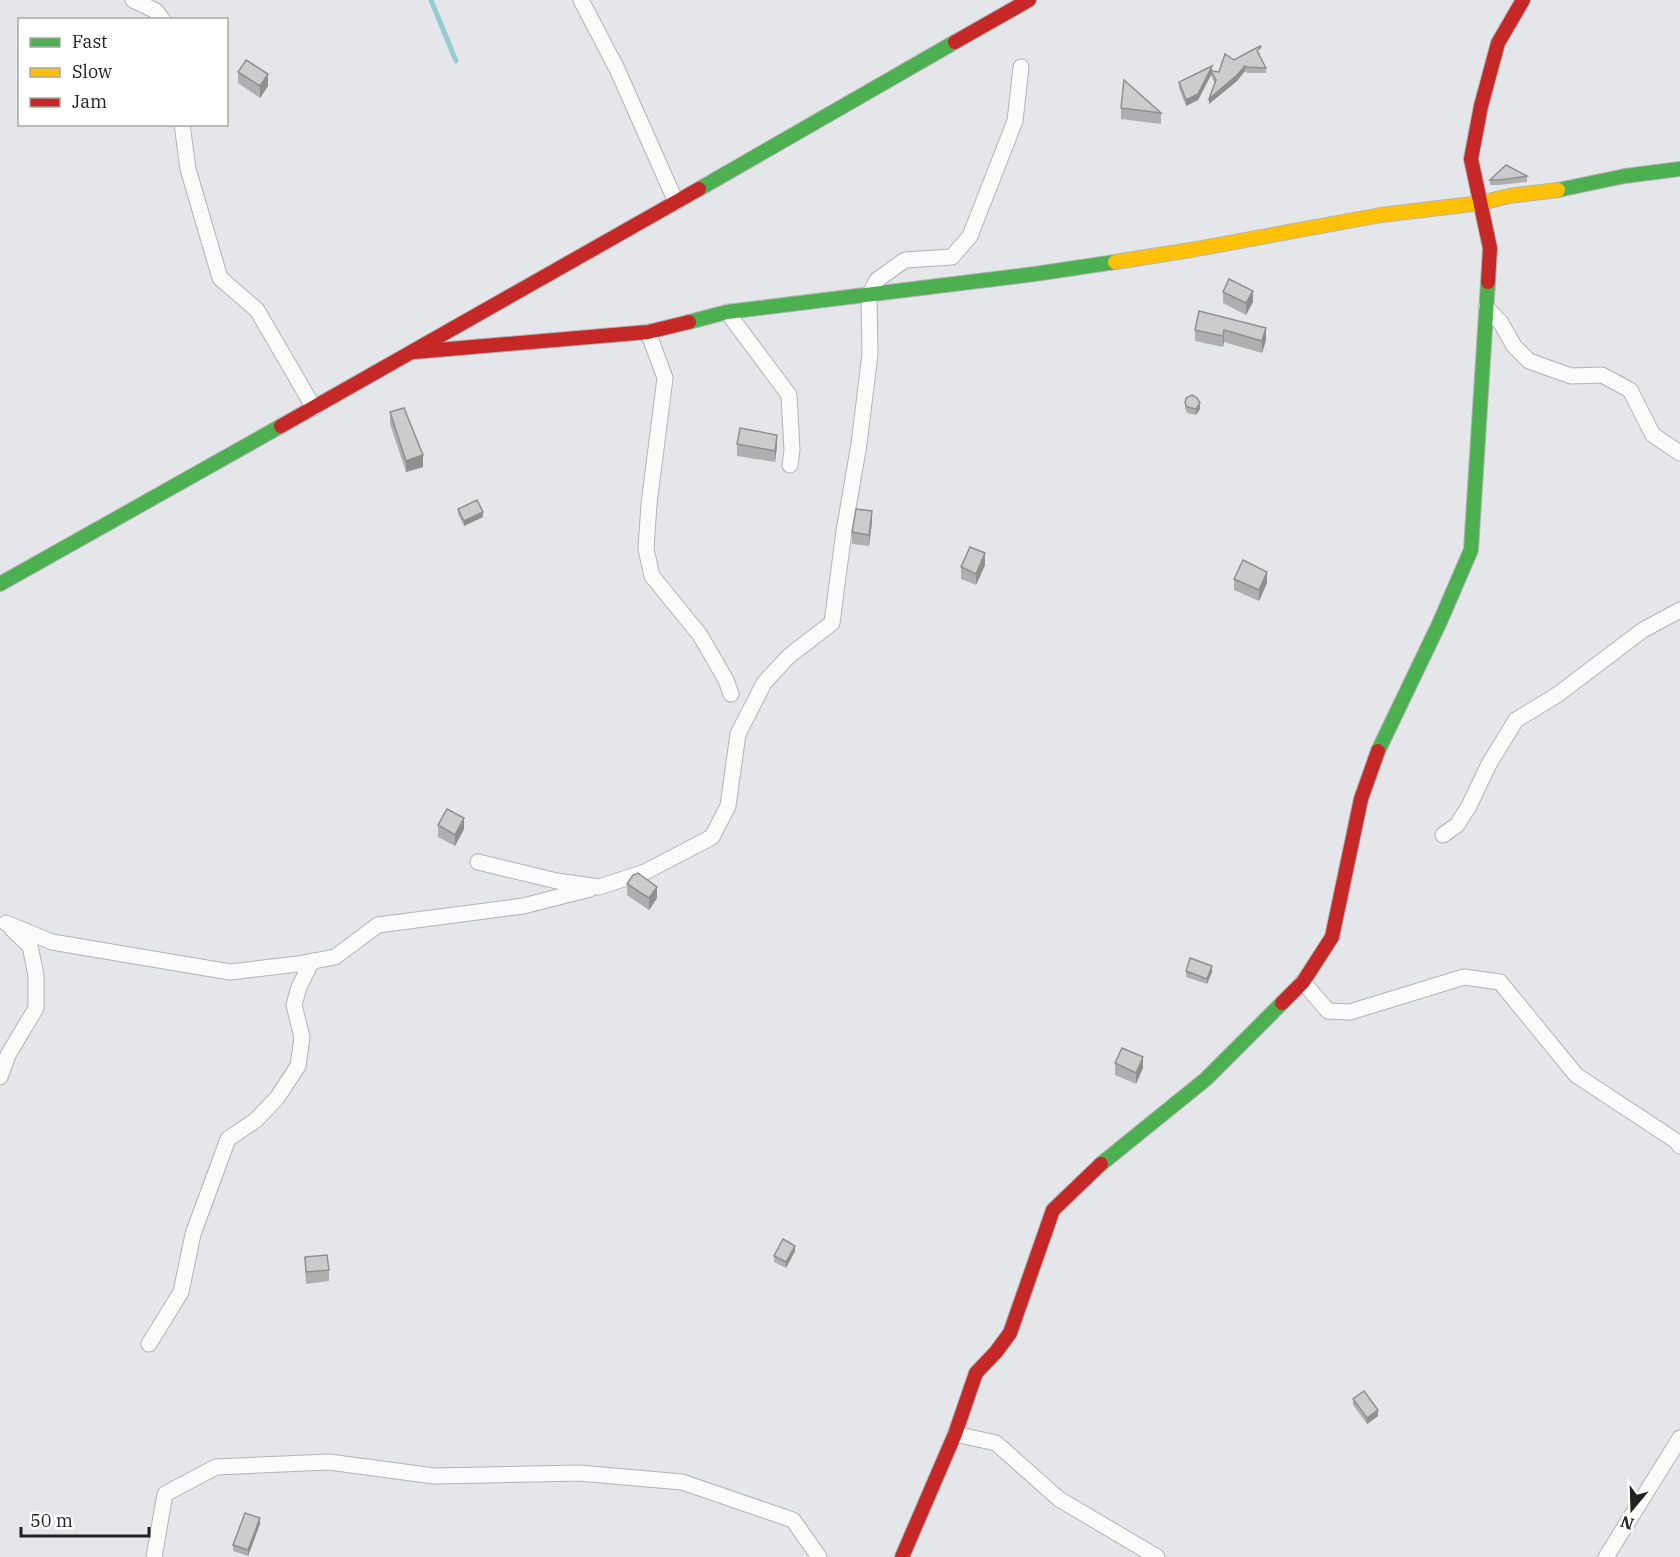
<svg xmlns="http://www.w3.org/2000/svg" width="1680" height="1557" viewBox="0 0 1680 1557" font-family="'IBM Plex Serif',serif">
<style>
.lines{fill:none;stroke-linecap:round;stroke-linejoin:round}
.stream{stroke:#96cbd4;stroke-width:5}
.street-casing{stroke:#b1b3b5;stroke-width:17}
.fast-casing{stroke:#b1b3b5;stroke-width:16}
.slow-casing{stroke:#b1b3b5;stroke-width:16}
.jam-casing{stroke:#b1b3b5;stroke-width:16}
.street{stroke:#fbfbfc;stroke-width:15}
.fast{stroke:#4caf50;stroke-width:14}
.slow{stroke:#ffc107;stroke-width:14}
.jam{stroke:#c62828;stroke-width:14}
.wall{fill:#afafb1}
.shaded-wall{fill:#8f8f90}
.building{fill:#ccccce;stroke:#8f8f90;stroke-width:1.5}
</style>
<rect width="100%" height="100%" fill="#e4e6e9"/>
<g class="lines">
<path class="stream" d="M431,0l25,61"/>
<defs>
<g id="street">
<path d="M133,0l23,11 7,9"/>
<path d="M581,0l36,69 59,133"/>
<path d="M182,124l6,45 32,109 37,32 57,98"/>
<path d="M1486,307l15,16 13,23 15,15 42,15 31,-1 28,15 23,45 27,18"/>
<path d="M727,312l62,83 3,55 -2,15"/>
<path d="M648,332l17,46 -16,126 -3,45 6,27 48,59 26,45 5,14"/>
<path d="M1443,835l14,-10 12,-19 20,-42 27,-44 41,-25 86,-65 37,-20"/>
<path d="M478,862l79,19 42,6 46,-15 67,-35 16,-31 10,-72 26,-51 25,-27 43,-33 12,-92 15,-87 11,-90 -1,-59 8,-15 28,-20 47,-3 18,-21 45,-115 6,-54"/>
<path d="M6,923l46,19 178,30 68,-8 37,-7 43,-32 145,-19 67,-17"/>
<path d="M1303,982l25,29 22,1 114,-35 36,5 76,93 100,66 4,5"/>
<path d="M0,1077l8,-22 28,-47v-33l-6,-29 -18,-17"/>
<path d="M149,1344l32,-52 12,-58 35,-95 28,-19 21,-22 21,-32 4,-29 -8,-32 5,-18 13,-26"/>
<path d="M955,1434l41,9 63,56 98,58"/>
<path d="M154,1557l11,-63 51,-27 113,-5 105,14 145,-3 103,9 111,38 26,37"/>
<path d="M1606,1557l74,-119"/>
</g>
<g id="fast">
<path d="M699,189l256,-147"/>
<path d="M1558,190l67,-14 55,-7"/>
<path d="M689,322l38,-10 308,-38 80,-12"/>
<path d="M0,584l281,-158"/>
<path d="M1378,751l61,-127 32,-74 17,-268"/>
<path d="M1101,1164l105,-85 76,-76"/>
</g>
<path id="slow" d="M1115,262l76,-12 190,-35 100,-12 28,-7 49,-6"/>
<g id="jam">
<path d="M955,42l74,-42"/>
<path d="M1488,282l2,-34 -19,-89 10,-53 17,-63 25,-43"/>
<path d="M414,352l234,-20 41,-10"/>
<path d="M281,426l418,-237"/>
<path d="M1282,1003l21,-21 29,-45 29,-138 17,-48"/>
<path d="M902,1557l53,-123 21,-61 20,-21 14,-19 43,-123 48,-46"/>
</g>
</defs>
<use href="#street" class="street-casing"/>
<use href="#fast" class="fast-casing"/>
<use href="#slow" class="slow-casing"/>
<use href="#jam" class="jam-casing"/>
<use href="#street" class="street"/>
<use href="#fast" class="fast"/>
<use href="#slow" class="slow"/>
<use href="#jam" class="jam"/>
</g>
<g class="wall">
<path d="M1261,53l-2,2 7,13v5h-19l-2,-2 -8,10 -28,23 6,-20 -4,-9 -13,25 -12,6 -7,-18v-6l33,-11 7,1 15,-12z"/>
<path d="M238,72l30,14 -8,12 -22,-15z"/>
<path d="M1121,108l40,5v11l-40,-5z"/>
<path d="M1527,176v6l-28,3h-9v-5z"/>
<path d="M1223,292l30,10 -7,13 -23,-12z"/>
<path d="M1199,311l67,29 -4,13 -38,-11 -1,5 -28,-6v-11z"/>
<path d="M1185,403l15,6 -4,6 -9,-2 -2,-5z"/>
<path d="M390,412l33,55 -17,5 -16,-48z"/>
<path d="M737,444l40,2 -2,16 -38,-6z"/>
<path d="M458,509l25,8 -19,9 -6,-12z"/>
<path d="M872,522l-3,24 -17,-2v-12z"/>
<path d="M985,565l-9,20 -15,-6v-12z"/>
<path d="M1234,579l33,4 -8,18 -25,-11z"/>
<path d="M438,825l26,4 -9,17 -17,-9z"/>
<path d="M627,884l30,14 -8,12 -22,-15z"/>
<path d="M1186,971l26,1 -5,12 -21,-7z"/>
<path d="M1115,1063l28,5 -7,16 -21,-9z"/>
<path d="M795,1251l-9,17 -12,-6v-6z"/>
<path d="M305,1257l24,13v11l-23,3 -1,-16z"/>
<path d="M1353,1399l25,17 -11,8 -14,-19z"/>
<path d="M260,1524l-12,32 -15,-5v-6z"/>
</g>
<g class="shaded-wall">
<path d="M1212,66v6l-1,-1v4l-13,25 -12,6v-6z"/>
<path d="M1245,66v5l-8,10 -28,23v-5z"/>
<path d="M268,74v12l-8,12v-12z"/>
<path d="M1253,291v11l-7,13v-12z"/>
<path d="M1266,328v12l-4,13v-12z"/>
<path d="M1224,330v12l-1,5v-11z"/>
<path d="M1200,403v6l-4,6v-6z"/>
<path d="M777,435v11l-2,16v-11z"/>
<path d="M423,455v12l-17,5v-11z"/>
<path d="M872,511v11l-3,24v-11z"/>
<path d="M483,512v5l-19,9v-5z"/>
<path d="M985,553v12l-9,20v-11z"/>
<path d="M1267,572v11l-8,18v-11z"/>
<path d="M464,818v11l-9,17v-11z"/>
<path d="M657,887v11l-8,12v-12z"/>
<path d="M1212,966v6l-5,12v-5z"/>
<path d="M1143,1057v11l-7,16v-11z"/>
<path d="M795,1246v5l-9,17v-6z"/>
<path d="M1378,1410v6l-11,8v-6z"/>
<path d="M260,1518v6l-12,32v-6z"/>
</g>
<g class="building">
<path d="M1260,46l1,1 -4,4 9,17 -19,-1 -2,-1 -8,9 -28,24 7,-19 -5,-9 8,1 6,-18 9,6z"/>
<path d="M246,60l22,14 -8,12 -22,-14z"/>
<path d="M1212,66l-14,28 -12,6 -7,-18z"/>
<path d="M1124,80l37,33 -40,-5z"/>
<path d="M1506,165l21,11 -28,4h-9z"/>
<path d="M1229,279l24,12 -7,12 -23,-11z"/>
<path d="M1199,311l67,17 -4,13 -38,-11 -1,6 -28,-6z"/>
<path d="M1192,395l5,3 3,5 -4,6 -9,-2 -2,-4 1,-5z"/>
<path d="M404,408l19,47 -17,6 -16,-49z"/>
<path d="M740,428l37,7 -2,16 -38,-7z"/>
<path d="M477,500l6,12 -19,9 -6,-12z"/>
<path d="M856,509l16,2 -3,24 -17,-3z"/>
<path d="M970,547l15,6 -9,21 -15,-7z"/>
<path d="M1243,560l24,12 -8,18 -25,-11z"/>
<path d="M447,809l17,9 -9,17 -17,-10z"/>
<path d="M638,873l19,14 -8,11 -22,-14 6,-9z"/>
<path d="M1190,958l22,8 -5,13 -21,-8z"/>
<path d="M1122,1048l21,9 -7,16 -21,-10z"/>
<path d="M783,1239l12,7 -9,16 -12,-6z"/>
<path d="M327,1255l2,15 -23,2 -1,-15z"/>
<path d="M1364,1391l14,19 -11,8 -14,-19z"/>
<path d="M245,1513l15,5 -12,32 -15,-5z"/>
</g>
<rect x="18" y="18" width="210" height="108" fill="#ffffff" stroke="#a6a7a7" stroke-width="1.5"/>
<rect x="30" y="38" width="30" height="9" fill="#4caf50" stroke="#a6a7a7" stroke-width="1.5"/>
<text x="72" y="48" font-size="18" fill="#202224">Fast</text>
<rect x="30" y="68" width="30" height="9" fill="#ffc107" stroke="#a6a7a7" stroke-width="1.5"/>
<text x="72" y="78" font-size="18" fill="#202224">Slow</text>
<rect x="30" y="98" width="30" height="9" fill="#c62828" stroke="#a6a7a7" stroke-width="1.5"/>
<text x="72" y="108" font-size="18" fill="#202224">Jam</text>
<g transform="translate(1632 1509) rotate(199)" stroke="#ffffff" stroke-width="4.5" paint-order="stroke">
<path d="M0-4.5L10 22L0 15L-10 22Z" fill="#202224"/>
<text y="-9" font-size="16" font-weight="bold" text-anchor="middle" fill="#202224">N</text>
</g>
<path d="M21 1527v9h128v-9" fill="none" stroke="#202224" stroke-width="3"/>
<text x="30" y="1527" font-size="18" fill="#202224" stroke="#ffffff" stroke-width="4.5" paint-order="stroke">50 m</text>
</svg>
